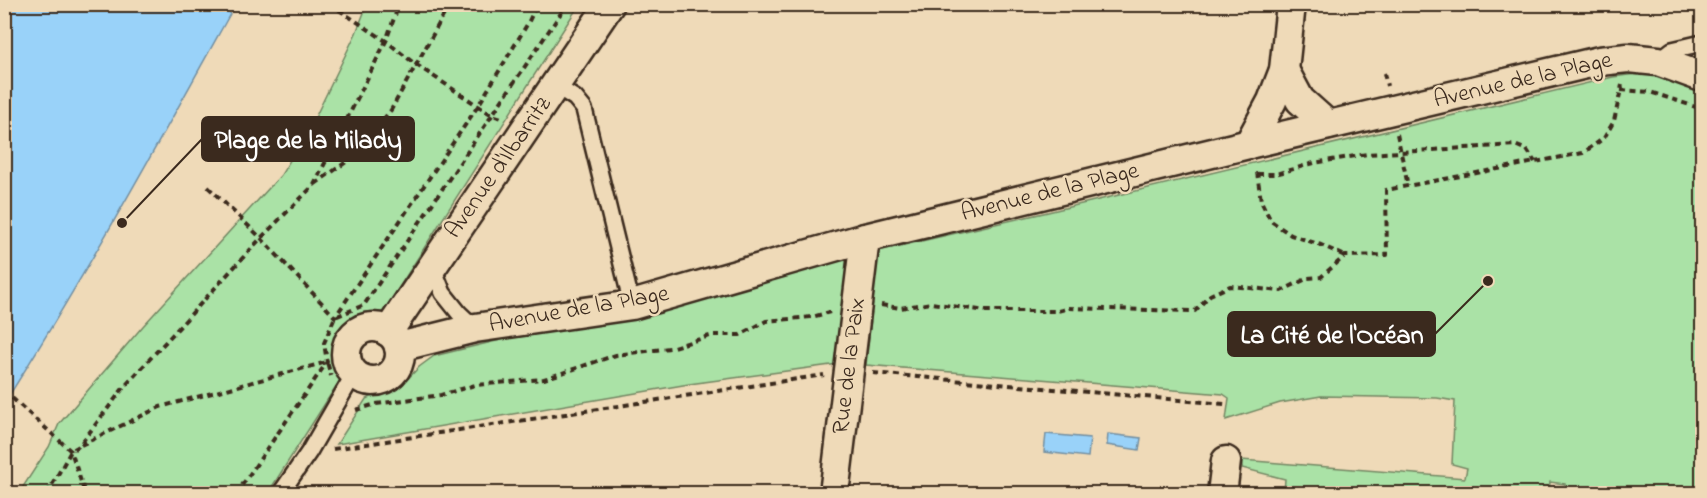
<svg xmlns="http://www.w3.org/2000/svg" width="1707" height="498" viewBox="0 0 1707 498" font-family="'Indie Flower',sans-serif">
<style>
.green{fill:#aae2a6;stroke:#728662;stroke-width:1.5}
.water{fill:#99d2f9;stroke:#738fa1;stroke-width:1.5}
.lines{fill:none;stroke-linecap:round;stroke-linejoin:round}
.lane-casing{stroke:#3b2a1e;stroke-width:20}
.street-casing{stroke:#3b2a1e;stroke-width:33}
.path{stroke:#3b2a1e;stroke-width:4;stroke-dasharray:6 4.5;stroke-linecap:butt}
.lane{stroke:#efdab8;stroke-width:15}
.street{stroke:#efdab8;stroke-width:28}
.labels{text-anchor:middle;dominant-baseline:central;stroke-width:5;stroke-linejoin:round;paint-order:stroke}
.street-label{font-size:24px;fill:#3b2a1e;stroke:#efdab8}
.leader{fill:none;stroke:#3b2a1e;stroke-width:2}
.callout-dot{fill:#3b2a1e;stroke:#efdab8;stroke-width:2}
.callout{fill:#3b2a1e;stroke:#3b2a1e;stroke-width:2}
.callout-label{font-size:26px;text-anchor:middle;font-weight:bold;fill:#fff}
</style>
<rect width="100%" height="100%" fill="#efdab8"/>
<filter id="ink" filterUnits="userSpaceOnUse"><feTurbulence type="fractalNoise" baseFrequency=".0167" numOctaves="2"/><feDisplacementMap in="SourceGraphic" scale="12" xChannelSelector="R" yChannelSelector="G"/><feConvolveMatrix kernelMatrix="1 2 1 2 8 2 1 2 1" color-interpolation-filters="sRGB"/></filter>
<g filter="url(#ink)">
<g class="green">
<path d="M367,5h212l-311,488h-249l30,-46 10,-23 84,-98 138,-151 30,-49 45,-93z"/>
<path d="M1636,74l22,1 44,17v401h-137v-9l-15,-2 -1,12 -265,-1 1,-14 -43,-11v-8l223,18 2,-10 -15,-4 3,-63 -18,-3 -116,-2 -41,7 -54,17 3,-22 -6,-4 -357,-29 12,-114 170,-39 565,-135z"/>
<path d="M838,258l10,1 3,7 -13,98 -149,20 -352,60 29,-45 4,-2 31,-11 18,-19 15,-11z"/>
</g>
<g class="water">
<path d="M5,4l230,1c-74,133 -148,268 -230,397z"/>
<path d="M1046,434l44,4 -2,19 -44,-5z"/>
<path d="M1108,434l33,4 -2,12 -32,-5z"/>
</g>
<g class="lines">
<defs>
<g id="lane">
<path d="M1658,61l14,-11 30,-7"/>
<path d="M556,86l19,12 9,11 48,196"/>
<path d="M432,265l11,28 16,20 16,15"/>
<path d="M280,494l29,-42 45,-78"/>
</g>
<g id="street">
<path d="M1284,70l16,30 28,25"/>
<path d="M1249,144l23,-43 12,-31 7,-66"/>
<circle cx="373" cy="354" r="27"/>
<path d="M388,332l222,-328"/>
<path d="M399,347l76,-19 157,-23 233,-67 384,-94 350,-83 29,-3 30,3 44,16"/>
<path d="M834,494l31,-256"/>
<path d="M1222,494l4,-33"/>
</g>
</defs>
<use href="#lane" class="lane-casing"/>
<use href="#street" class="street-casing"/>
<g class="path">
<path d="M330,4l56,37 29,23 77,51 10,3"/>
<path d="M1384,73l3,13"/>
<path d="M1621,90l29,2 52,17"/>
<path d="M1397,134l11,52"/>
<path d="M1257,172l4,29 10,20 20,14 30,10 24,11"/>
<path d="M1257,174h19l38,-11 53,-9 148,-9 12,5 8,12"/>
<path d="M315,184l34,-24 42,-50 55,-99 2,-7"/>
<path d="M208,187l53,51 74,79 143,-211 50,-83 9,-19"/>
<path d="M881,305l19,3 31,-5 55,8h72l11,-3 126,3 15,-16 20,-9 51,5 27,-13 13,-1 24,-21 42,-1 -1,-65 197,-37 21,-15 10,-17 8,-36"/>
<path d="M873,373l352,31"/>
<path d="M12,398l59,53 14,43"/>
<path d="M356,410l20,-6 65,-9 34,-10 69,-6 72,-24 54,-7 43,-13h27l26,-14 46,-4 18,-5"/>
<path d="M81,445l79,-38 167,-45 4,14"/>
<path d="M333,449l491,-74"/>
<path d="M47,494l24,-43 8,-5 46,-60 136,-148 53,-53 72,-144 13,-37"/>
<path d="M236,494l91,-132 -3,-19 11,-26 29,-12 203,-301"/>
</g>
<use href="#lane" class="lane"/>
<use href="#street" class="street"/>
</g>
</g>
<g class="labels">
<g class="street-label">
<text transform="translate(1523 81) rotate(-13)">Avenue de la Plage</text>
<text transform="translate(499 168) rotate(-55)">Avenue d'Ilbarritz</text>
<text transform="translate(1050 193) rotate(-14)">Avenue de la Plage</text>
<text transform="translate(579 310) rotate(-10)">Avenue de la Plage</text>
<text transform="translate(850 366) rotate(-83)">Rue de la Paix</text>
</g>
</g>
<path class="leader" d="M122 223L202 139M1488 281L1435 334"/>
<g class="callout-dot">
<circle cx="122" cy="223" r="6"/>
<circle cx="1488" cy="281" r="6"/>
</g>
<g class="callout">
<rect x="202" y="117" width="212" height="44" rx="6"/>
<rect x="1228" y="312" width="207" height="44" rx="6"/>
</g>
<g class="callout-label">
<text x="308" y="148">Plage de la Milady</text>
<text x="1332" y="343">La Cité de l'Océan</text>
</g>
<rect width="1707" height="498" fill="none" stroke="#efdab8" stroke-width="24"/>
<rect x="12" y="12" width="1683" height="474" fill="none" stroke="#3b2a1e" stroke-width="2" filter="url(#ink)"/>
</svg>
